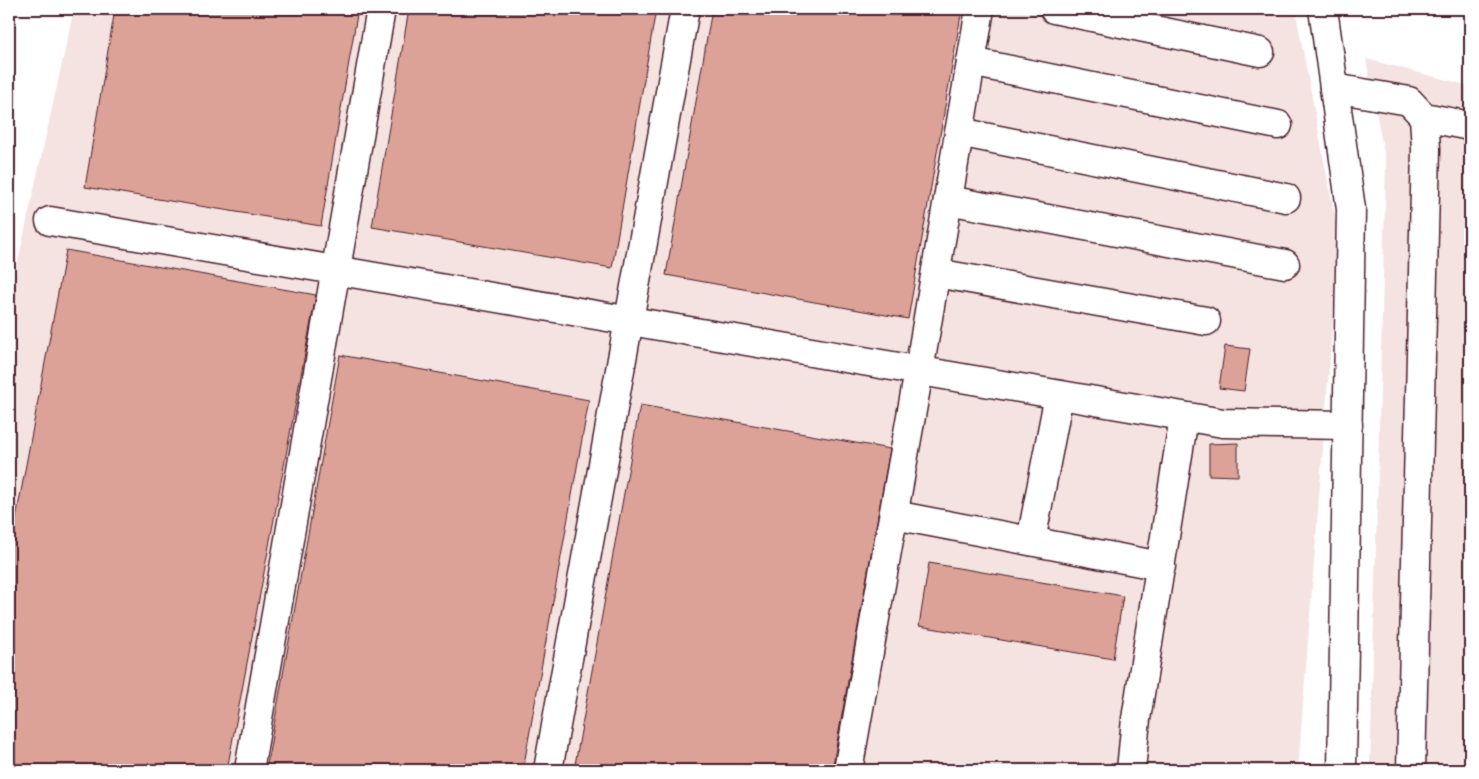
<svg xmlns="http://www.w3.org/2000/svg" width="1479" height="779" viewBox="0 0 1479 779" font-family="'Balsamiq Sans',sans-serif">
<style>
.built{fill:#f4e3e0}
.building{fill:#dca298;stroke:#4a1f2b}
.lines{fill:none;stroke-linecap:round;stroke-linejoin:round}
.minor-casing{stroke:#4a1f2b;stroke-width:31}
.minor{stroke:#fff;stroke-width:28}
</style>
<rect width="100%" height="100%" fill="#fff"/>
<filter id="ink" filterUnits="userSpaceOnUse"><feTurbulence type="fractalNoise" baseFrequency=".02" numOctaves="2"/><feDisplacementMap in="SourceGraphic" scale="10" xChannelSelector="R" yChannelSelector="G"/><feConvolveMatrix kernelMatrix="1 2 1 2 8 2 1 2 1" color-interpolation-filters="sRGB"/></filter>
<g filter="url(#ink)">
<g class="built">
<path d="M74,9h1221l44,230 -41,531h-1289v-468z"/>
<path d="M1366,59l104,27v684h-100l16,-606z"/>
</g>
<g class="building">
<path d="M115,9h243l-37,217 -236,-39z"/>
<path d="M409,9h247l-44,259 -240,-41z"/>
<path d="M712,9h250l-54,310 -242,-44z"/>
<path d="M66,250l250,45 -89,475h-218v-214z"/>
<path d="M1225,346l25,3 -6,42 -25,-3z"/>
<path d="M340,355l249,45 -66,370h-257z"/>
<path d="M640,405l250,44 -58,321h-258z"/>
<path d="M1238,443v33l-29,-1v-31z"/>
<path d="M929,563l194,33 -10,63 -194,-33z"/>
</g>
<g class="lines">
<defs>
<g id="minor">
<path d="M1054,9l206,43"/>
<path d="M1323,9l28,200 -9,561"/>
<path d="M971,62l307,63"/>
<path d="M1334,88l75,13 15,16 2,32 -15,621"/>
<path d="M1424,117l46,9"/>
<path d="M959,132l327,66"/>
<path d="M948,200l337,64"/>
<path d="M50,221l1173,202 125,2"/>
<path d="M936,273l270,48"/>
<path d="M894,515l267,51"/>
<path d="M1031,541l28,-146"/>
<path d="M249,770l132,-761"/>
<path d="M548,770l137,-761"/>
<path d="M848,770l71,-399 61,-362"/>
<path d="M1131,770l5,-51 48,-302"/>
</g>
</defs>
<use href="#minor" class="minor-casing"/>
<use href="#minor" class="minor"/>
</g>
</g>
<rect width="1479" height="779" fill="none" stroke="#fff" stroke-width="30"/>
<rect x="15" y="15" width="1449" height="749" fill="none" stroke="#4a1f2b" stroke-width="2" filter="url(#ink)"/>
</svg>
